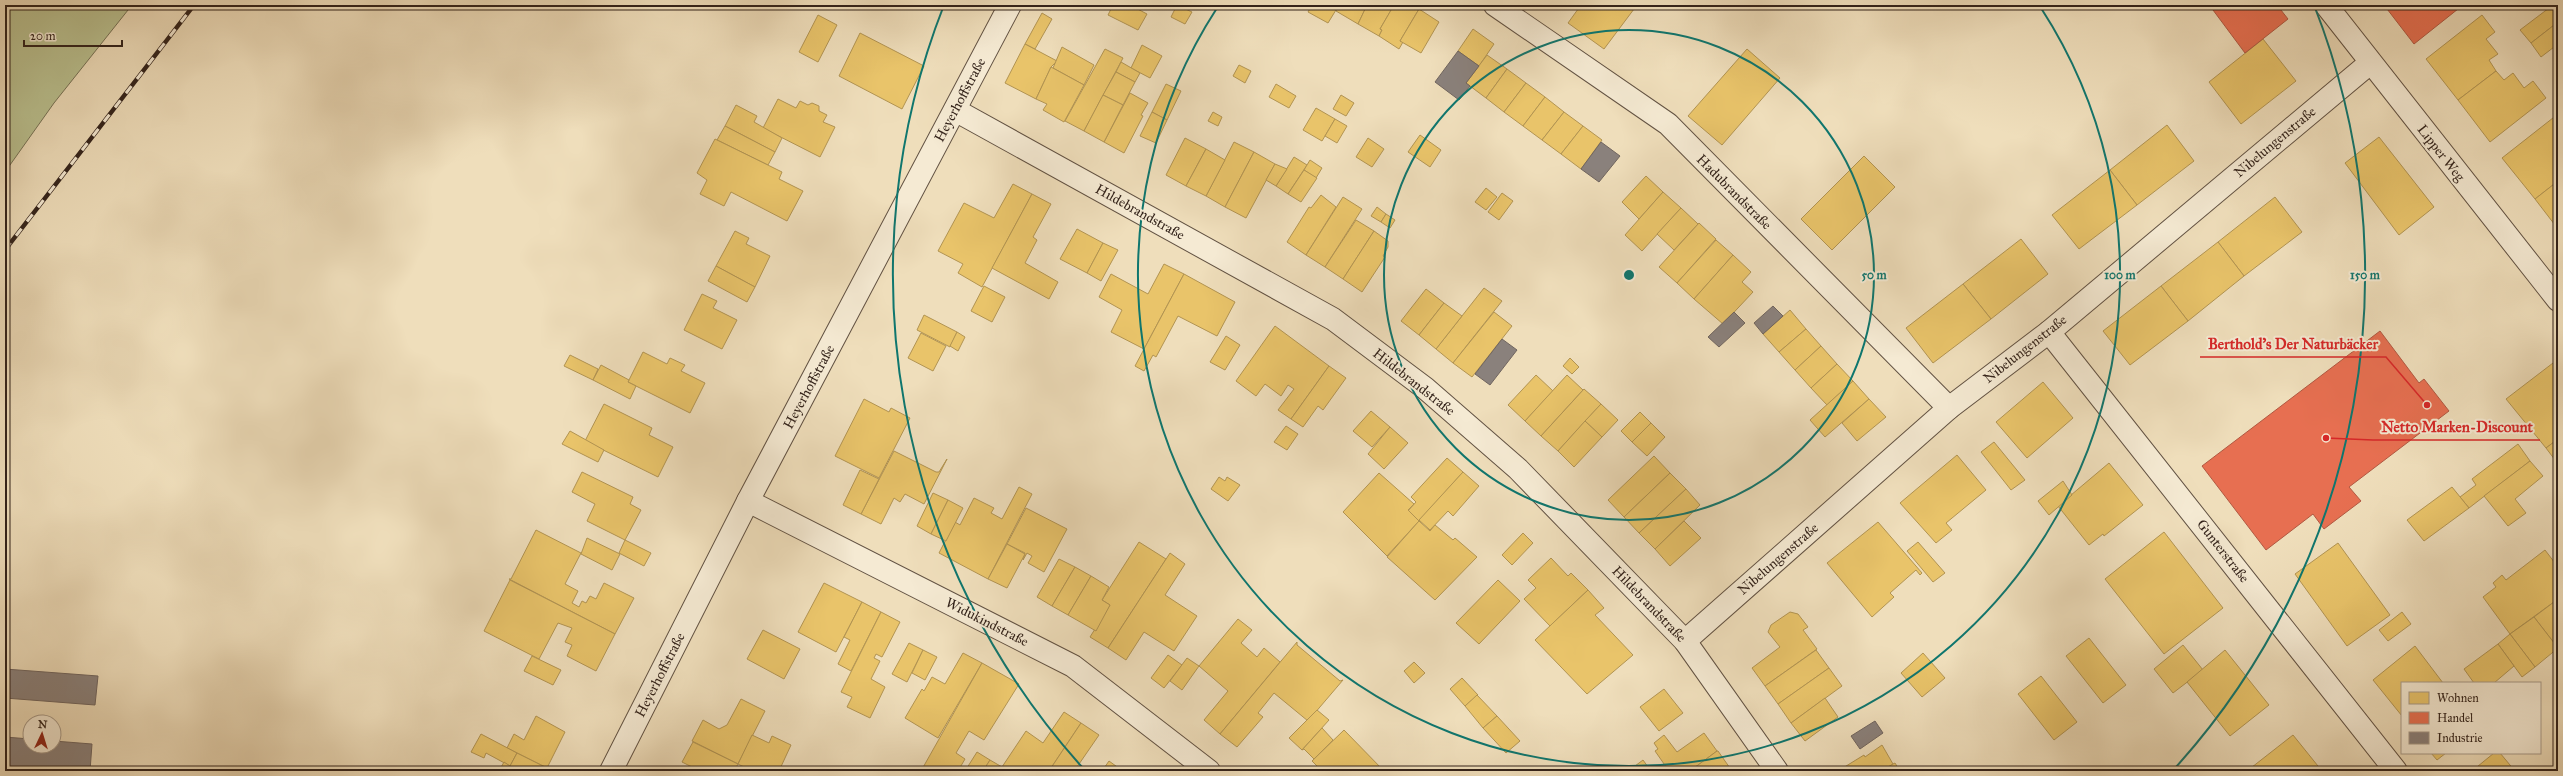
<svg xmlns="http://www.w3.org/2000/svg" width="2563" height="776" viewBox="0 0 2563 776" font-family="'IM FELL Great Primer',serif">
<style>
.green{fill:#bac190;stroke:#767256}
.homes{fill:#e9c46a;stroke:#b29452}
.shops{fill:#e76f51;stroke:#b15841}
.industry{fill:#8a817c;stroke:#70655f}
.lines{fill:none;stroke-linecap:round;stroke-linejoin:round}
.minor-casing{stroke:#625243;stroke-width:24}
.minor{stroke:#f5ead3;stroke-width:22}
.rail-casing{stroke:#33231b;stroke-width:4.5}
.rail{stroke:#f5ead3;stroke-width:3;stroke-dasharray:9;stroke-linecap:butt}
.ring{fill:none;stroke:#0f766e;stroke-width:2}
.labels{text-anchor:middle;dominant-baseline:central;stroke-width:4;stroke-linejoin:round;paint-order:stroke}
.street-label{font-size:14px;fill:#33231b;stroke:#f5ead3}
.centre{fill:#0f766e;stroke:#f5ead3;stroke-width:2}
.ring-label{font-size:12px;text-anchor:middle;font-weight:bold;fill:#0f766e;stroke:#f5ead3;stroke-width:4;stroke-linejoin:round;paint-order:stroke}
.leader{fill:none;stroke:#d62828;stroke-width:1.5}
.callout-dot{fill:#d62828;stroke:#f5ead3;stroke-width:1.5}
.callout-label{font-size:15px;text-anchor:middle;font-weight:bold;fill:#d62828;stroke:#f5ead3;stroke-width:4;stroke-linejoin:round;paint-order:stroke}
</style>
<rect width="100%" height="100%" fill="#efdebb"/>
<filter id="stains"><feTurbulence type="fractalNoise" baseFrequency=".005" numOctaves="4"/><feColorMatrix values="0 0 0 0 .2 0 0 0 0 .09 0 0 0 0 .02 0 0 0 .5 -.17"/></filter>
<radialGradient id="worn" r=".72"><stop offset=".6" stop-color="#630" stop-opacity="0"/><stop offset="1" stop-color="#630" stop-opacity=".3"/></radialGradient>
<path class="green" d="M5,5h127l-78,98 -49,69z"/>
<g class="homes">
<path d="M1113,5h17l17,9 -9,16 -30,-15z"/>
<path d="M1177,5l15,7 -7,12 -14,-7z"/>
<path d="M1312,5h27l-11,18 -20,-11z"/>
<path d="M1339,5h28l-9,19 -22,-13z"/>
<path d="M1367,5h27l-14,24 2,1 -3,6 -21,-12z"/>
<path d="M1394,5h17l8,4 -19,32 3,1 -4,7 -20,-13 3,-6 -2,-1z"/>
<path d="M1581,5h56l-33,44 -36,-26z"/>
<path d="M2553,5h5v17l-27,21 -11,-13z"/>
<path d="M1419,9l20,13 -18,31 -21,-12z"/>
<path d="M1042,13l10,6 -17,30 -10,-5z"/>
<path d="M818,15l19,10 -19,37 -19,-10z"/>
<path d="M2482,15l13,17 -9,7 12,15 -9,6 7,11 -38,29 -32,-41z"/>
<path d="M2558,22v22l-17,13 -10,-14z"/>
<path d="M1473,29l21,15 -15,22 -21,-15z"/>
<path d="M860,33l64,33 -22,43 -63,-33z"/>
<path d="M2263,39l33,42 -55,43 -32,-42z"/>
<path d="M1025,44l32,17 -6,6 -15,32 -31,-16z"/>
<path d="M1142,45l20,11 -12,22 -19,-10z"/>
<path d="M1062,47l32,18 -10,20 -31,-17z"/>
<path d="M1105,49l18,9 -39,73 -19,-10z"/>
<path d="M1747,49l33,29 -58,67 -34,-29z"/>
<path d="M1487,55l20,14 -21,29 -20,-15z"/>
<path d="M1121,62l19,11 -5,9 -19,-10z"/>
<path d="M1239,65l12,6 -6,12 -12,-7z"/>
<path d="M1051,67l33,18 -20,37 -21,-12 4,-6 -11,-5z"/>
<path d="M1507,69l19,14 -22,29 -18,-14z"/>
<path d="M2496,71l8,9 9,-7 11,15 9,-7 13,17 -56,44 -32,-42z"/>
<path d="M1116,72l19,10 -12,23 -20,-10z"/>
<path d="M1526,83l19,14 -22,29 -19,-14z"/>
<path d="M1166,84l15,7 -14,29 -15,-8z"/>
<path d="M1276,84l20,12 -7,12 -20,-11z"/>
<path d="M1130,93l18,10 -7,12 2,1 -19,37 -20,-11z"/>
<path d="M1103,95l20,10 -19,37 -20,-11z"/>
<path d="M1341,95l13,8 -8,13 -13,-7z"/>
<path d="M1545,97l19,15 -22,28 -19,-14z"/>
<path d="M778,99l18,9 4,-7 8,4 4,-2 7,3v5l8,4 -4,7 12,5 -15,30 -57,-29z"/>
<path d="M736,105l21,11 -3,6 28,16 -7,14 -50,-26z"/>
<path d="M1316,108l19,11 -13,22 -19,-11z"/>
<path d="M1152,112l15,8 -11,23 -16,-7z"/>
<path d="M1213,112l9,5 -4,9 -10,-5z"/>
<path d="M1564,112l19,14 -22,28 -19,-14z"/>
<path d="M2558,114v67l-23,18 -33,-41z"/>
<path d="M1335,119l12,7 -10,17 -12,-7z"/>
<path d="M2167,125l27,36 -57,44 -27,-35z"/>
<path d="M725,126l50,26 -7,13 -51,-25z"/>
<path d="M1583,126l19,14 -21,29 -20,-15z"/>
<path d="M1420,135l21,15 -11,17 -22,-15z"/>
<path d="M2379,137l55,70 -35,28 -54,-72z"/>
<path d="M1185,138l21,11 -20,37 -20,-11z"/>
<path d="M1368,138l16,11 -12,18 -16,-10z"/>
<path d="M715,139l67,33 -3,7 24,12 -16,30 -56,-29 -7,14 -24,-12 7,-14 -10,-7z"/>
<path d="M1234,142l20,10 -29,55 -19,-11z"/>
<path d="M1206,149l19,11 -19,36 -20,-10z"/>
<path d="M1254,152l21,12 -29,54 -21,-11z"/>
<path d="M1864,156l31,31 -63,63 -31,-31z"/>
<path d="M1294,157l13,8 -19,29 -12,-8z"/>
<path d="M1310,160l12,8 -6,10 -12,-8z"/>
<path d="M1275,164l12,5 -11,17 -10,-6z"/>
<path d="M1304,170l13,8 -16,24 -13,-8z"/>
<path d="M2110,170l27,35 -58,44 -27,-34z"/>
<path d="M1646,176l17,16 -24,27 -17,-17z"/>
<path d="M2558,181v48l-23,-30z"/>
<path d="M1013,184l19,10 -50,93 -24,-14 5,-9 -25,-13 26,-48 30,15z"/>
<path d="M1486,188l11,9 -11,13 -11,-8z"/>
<path d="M1663,192l18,16 -39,43 -17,-16z"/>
<path d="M1502,193l11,8 -14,19 -11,-8z"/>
<path d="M1032,194l19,10 -18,33 4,3 -12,23 33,19 -9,17 -57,-31z"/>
<path d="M1321,195l15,12 -30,48 -19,-13 22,-35 2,1z"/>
<path d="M1343,197l19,12 -37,58 -19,-12z"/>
<path d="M2275,197l27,35 -58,44 -26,-34z"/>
<path d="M1377,207l9,7 -5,8 -10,-6z"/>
<path d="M1681,208l17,16 -24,26 -17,-16z"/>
<path d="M1386,214l9,6 -5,8 -9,-6z"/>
<path d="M1356,220l18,11 -31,48 -18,-12z"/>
<path d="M1699,223l17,16 -39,44 -18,-16z"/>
<path d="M1077,229l26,14 -16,30 -27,-14z"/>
<path d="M735,231l14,7 -3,6 24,12 -15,31 -39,-21z"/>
<path d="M1374,231l14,10v6l-5,9 2,1 -23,35 -19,-13z"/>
<path d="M2021,239l27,35 -57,45 -28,-35z"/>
<path d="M1716,240l17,15 -39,44 -17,-16z"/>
<path d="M2218,242l26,34 -56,45 -27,-35z"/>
<path d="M1103,243l15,7 -17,31 -14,-8z"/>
<path d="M1733,255l18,17 -9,10 11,10 -30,32 -29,-25z"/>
<path d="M1164,264l20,10 -40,75 -33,-17 11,-22 -23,-13 12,-23 37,20z"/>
<path d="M716,266l39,21 -8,15 -39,-21z"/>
<path d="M1184,274l51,28 -18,34 -39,-20 -22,41 -3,-2 -9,16 -9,-5z"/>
<path d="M1963,284l28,35 -58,44 -27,-35z"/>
<path d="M984,286l21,11 -13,25 -21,-11z"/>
<path d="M2161,286l27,35 -58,44 -27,-34z"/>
<path d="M1484,288l18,13 -49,62 -17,-14z"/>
<path d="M1426,289l18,14 -25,32 -18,-14z"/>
<path d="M702,294l15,7 -4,7 24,12 -15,29 -38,-19z"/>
<path d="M1444,303l18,13 -26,33 -17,-14z"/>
<path d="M1790,310l16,19 -27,23 -16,-18z"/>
<path d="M1494,312l18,14 -40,51 -19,-14z"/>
<path d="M924,315l33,17 -7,15 -33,-17z"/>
<path d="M1275,326l54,40 -38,53 -13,-9 16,-21 -6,-4 -7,11 -16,-12 -9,12 -20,-15z"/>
<path d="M1806,329l15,17 -26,24 -16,-18z"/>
<path d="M957,332l8,5 -7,14 -8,-5z"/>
<path d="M921,333l25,13 -13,25 -25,-13z"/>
<path d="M1226,336l14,9 -15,25 -15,-8z"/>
<path d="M1821,346l16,18 -26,24 -16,-18z"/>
<path d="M643,352l24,12 3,-6 15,7 -4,6 24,12 -15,30 -62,-31z"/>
<path d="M570,355l28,14 -5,11 -29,-14z"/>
<path d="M1570,358l9,9 -7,7 -9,-8z"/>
<path d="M2553,363l5,6v70l-12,9 -40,-49z"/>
<path d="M1837,364l16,17 -26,24 -16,-17z"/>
<path d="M601,365l28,15 -1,2 8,4 -6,13 -37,-19z"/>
<path d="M1329,366l17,12 -23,32 -5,-4 -15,21 -12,-8z"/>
<path d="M1536,375l17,16 -28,30 -17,-16z"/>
<path d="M1567,375l16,15 -42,46 -16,-15z"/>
<path d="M1853,381l16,18 -44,38 -15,-17z"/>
<path d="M2043,382l30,36 -46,40 -31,-36z"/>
<path d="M1584,389l17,15 -43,47 -17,-15z"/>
<path d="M864,399l25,13 2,-4 19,10 -31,60 -44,-22z"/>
<path d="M1869,399l17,18 -29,24 -15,-18z"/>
<path d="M604,404l48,24 -3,7 24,12 -15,30 -73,-36z"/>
<path d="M1601,404l17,16 -16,17 -17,-16z"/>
<path d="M1371,411l19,16 -18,20 -19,-16z"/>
<path d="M1640,412l11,11 -19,19 -11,-11z"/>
<path d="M1585,421l17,16 -28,30 -16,-16z"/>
<path d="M1651,423l14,14 -18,19 -15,-14z"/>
<path d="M1286,426l12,8 -11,16 -13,-8z"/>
<path d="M1390,427l18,16 -24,26 -16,-15z"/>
<path d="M570,431l34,19 -6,12 -36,-18z"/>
<path d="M2558,439v25l-12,-16z"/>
<path d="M1994,442l31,38 -14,10 -30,-38z"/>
<path d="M2518,444l12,17 -61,47 -9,-11 16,-12 -4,-6z"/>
<path d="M894,451l42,21h3l8,-13 -23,45 -19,-10 -5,8 -6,-4 -13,26 -20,-10z"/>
<path d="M1957,455l29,35 -40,33 6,7 -16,13 -36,-40z"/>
<path d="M1654,456l16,17 -46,44 -16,-17z"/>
<path d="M1447,458l16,14 -44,49 -11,-10 8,-9 -5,-5z"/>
<path d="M2530,461l13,15 -28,23 11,14 -18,13 -24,-30z"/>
<path d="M2109,463l34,42 -39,31 -1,-2 -14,11 -31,-39z"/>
<path d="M860,470l19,9 -18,35 -18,-9z"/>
<path d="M582,472l51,25 -3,7 11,6 -16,30 -38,-19 8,-17 -23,-12z"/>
<path d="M1463,472l16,14 -26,30 -5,-5 -18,19 -11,-10z"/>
<path d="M1379,473l35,31 -6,6 11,11 -32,35 -44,-44z"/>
<path d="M1670,473l16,16 -47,44 -15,-16z"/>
<path d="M1219,477l6,4 2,-4 13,8 -12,16 -17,-12z"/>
<path d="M2063,481l9,14 -23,20 -11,-14z"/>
<path d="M1019,487l13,7 -44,85 -49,-26 16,-31 5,3 14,-27 20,10 -3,5 11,6z"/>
<path d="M2452,487l17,21 -45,33 -17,-21z"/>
<path d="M1686,489l14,16 -45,44 -16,-16z"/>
<path d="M933,493l15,7 -17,34 -14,-8z"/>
<path d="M948,500l15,8 -17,33 -15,-7z"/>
<path d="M1026,508l41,21 -23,43 -16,-9 4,-7 -5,-3 -4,7 2,-7 -18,-9z"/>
<path d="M1419,521l11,10 5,-6 18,15 2,-2 22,19 -42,43 -48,-43z"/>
<path d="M1684,521l17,17 -31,28 -15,-17z"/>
<path d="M1878,522l44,51 -2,2 -4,-5 -26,23 4,4 -22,20 -45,-54z"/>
<path d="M536,530l45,23 -16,31 13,7 -6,12 7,4 3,-6 4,2 4,-7 6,3 8,-16 30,15 -19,36 -106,-55h2z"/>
<path d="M2164,532l59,76 -59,46 -59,-75z"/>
<path d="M1523,533l10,10 -21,22 -10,-10z"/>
<path d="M587,538l33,16 -8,16 -31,-16z"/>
<path d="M625,540l26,13 -7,13 -25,-13z"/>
<path d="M1139,542l27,17 -58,89 -18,-11 20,-32 -8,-5z"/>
<path d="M1918,542l27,31 -12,9 -26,-31z"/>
<path d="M2338,543l52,72 -43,31 -52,-72z"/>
<path d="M1007,544l18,10 -18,34 -19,-9z"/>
<path d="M2545,550l13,17v32l-48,35 -27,-37 13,-10 -3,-4 9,-8 4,5z"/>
<path d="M1170,553l15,11 -20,31 32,21 -23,35 -30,-19 -18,28 -18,-12z"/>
<path d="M1551,558l17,18 3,-3 17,17 -38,36 -26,-27 12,-11 -8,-8z"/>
<path d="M1059,559l16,8 -23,39 -15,-9z"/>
<path d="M1075,567l16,9 -23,39 -16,-9z"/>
<path d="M1091,576l18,11 -7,13 8,5 -14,26 -28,-16z"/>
<path d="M510,580l105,54 -19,37 -29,-15 5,-11 -7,-3 7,-14 -14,-5 -19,36 -55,-28z"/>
<path d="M1498,580l22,21 -41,43 -23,-21z"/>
<path d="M824,583l38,19 -26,50 -38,-20z"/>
<path d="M1588,590l16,18 -9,7 38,40 -46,39 -52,-54z"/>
<path d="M2558,599v49l-24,-31z"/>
<path d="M862,602l19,10 -30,59 -13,-7 12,-24 -6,-3z"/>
<path d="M881,612l19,10 -18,35 -6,-3 -2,4 6,3 -9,18 14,8 -15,31 -23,-11 5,-10 -11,-5z"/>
<path d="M1790,612l8,2 10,13 -5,3 14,19 -52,37 -13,-18 28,-21 -12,-15 3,-7z"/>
<path d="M2402,612l9,12 -23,17 -9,-11z"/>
<path d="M2534,617l24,31 -23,19 -25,-33z"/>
<path d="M1238,619l14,11 -11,13 16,14 7,-9 16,14 -60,72 -16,-14 24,-29 -29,-25z"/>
<path d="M763,630l37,19 -16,30 -37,-20z"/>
<path d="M2510,634l25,33 -13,10 -24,-33z"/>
<path d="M2089,638l37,47 -23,18 -37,-47z"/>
<path d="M1297,642v3l43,36 3,-1 -35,41 -34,-28 -16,20 5,4 -26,30 -17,-13z"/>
<path d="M909,643l14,7 -16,32 -15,-8z"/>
<path d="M2498,644l16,22 -20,17h-20l-10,-14z"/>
<path d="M2183,645l20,25 -30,23 -19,-24z"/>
<path d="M2415,646l28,37h-41v33l-29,-36z"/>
<path d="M923,650l14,7 -12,23 -13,-7z"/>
<path d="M1816,650l13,18 -51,36 -13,-18z"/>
<path d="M2225,650l44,55 -39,31 -43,-54z"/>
<path d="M963,653l19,10 -44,75 -33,-20 17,-29 2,2 8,-14 13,7z"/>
<path d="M1923,653l22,25 -23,19 -21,-24z"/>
<path d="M1168,655l14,10 -18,23 -13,-10z"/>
<path d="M532,656l29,14 -8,15 -29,-14z"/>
<path d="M1187,658l12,8 -17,24 -12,-9z"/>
<path d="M1414,662l11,11 -11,10 -10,-12z"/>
<path d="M982,663l37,21 -35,56 -15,-9 -13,22 9,6 -7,12h-37z"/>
<path d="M1829,668l13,18 -51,37 -13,-19z"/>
<path d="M2041,676l36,46 -23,18 -36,-46z"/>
<path d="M1462,678l16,17 -13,11 -15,-17z"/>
<path d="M1664,689l19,24 -24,18 -19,-24z"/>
<path d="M1477,695l20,21 -14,12 -18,-22z"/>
<path d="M1825,698l13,19 -33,24 -14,-18z"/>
<path d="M741,699l24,12 -27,53 -46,-23 11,-21 16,9 8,-4z"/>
<path d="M1317,710l12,10 -27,30 -13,-12z"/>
<path d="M1064,712l17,11 -32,48 -49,-1 26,-39 17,12z"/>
<path d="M536,716l29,16 -18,36 -40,-20 7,-14 10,6z"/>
<path d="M1497,716l23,25 -14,12 -23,-25z"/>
<path d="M1081,723l18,12 -22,32 5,4h-33z"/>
<path d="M1322,728l11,12 -19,19 -10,-10 -2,1z"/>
<path d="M1344,730l40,41h-62l-10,-10z"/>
<path d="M1704,733l13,18 -27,20h-21l-14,-20 3,-2 -4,-6 10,-8 13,17z"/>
<path d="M481,734l36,19 -7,13 -24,-13 -2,5 -13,-6z"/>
<path d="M752,735l17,8 3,-7 19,9 -12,26h-27l-14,-7z"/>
<path d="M2293,735l29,36h-75z"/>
<path d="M693,742l45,22 -4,7h-34l-18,-9z"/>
<path d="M1882,745l11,19 -11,7h-44l26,-16 1,2z"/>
<path d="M1718,751l14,20h-42l27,-20z"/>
<path d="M977,752l13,8 -7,11h-18z"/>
<path d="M517,753l30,15 -2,3h-46l5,-9 6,4z"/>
<path d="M2431,753h15l-9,7z"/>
<path d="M2494,753h6l15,18h-43z"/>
<path d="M990,760l12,7 -2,3 2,1h-19z"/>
<path d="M1643,760l8,11h-19l-1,-2z"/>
<path d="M1109,761l11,8 -2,2h-16z"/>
<path d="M1895,763l5,8h-18l11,-7z"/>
</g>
<g class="shops">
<path d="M2219,5h58l11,14 -43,34 -32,-43z"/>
<path d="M2384,5h79l-49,39z"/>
<path d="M2380,331l39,52 5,-4 25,32 -100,76 12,14 -37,28 -11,-15 -47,36 -64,-84z"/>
</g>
<g class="industry">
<path d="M1458,51l21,15 -13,17 4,3 -11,14 -24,-18z"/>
<path d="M1601,142l19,14 -21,26 -18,-13z"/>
<path d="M1773,306l10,10 -20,18 -9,-11z"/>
<path d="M1734,312l11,11 -26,24 -11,-10z"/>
<path d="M1502,339l15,11 -27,35 -15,-11z"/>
<path d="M5,669l93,7 -3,29 -90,-7z"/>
<path d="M1875,721l8,12 -23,16 -9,-13z"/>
<path d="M5,737l25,2v7h24v-5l38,3 -2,27 -85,-5z"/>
</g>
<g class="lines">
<defs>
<g id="minor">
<path d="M1495,5l173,119 281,284"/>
<path d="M2326,5l232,295"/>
<path d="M955,110l378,209 92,69 93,81 167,172 92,130"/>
<path d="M2049,332l347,439"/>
<path d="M748,501l325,165 136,105"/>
<path d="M1685,641l264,-233 100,-76 321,-269"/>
<path d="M611,771l137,-270 262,-496"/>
</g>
</defs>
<use href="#minor" class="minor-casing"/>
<use href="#minor" class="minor"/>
<defs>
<path id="rail" d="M5,250l189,-245"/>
</defs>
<use href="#rail" class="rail-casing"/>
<use href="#rail" class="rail"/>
</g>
<g class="ring">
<circle cx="1629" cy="275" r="245"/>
<path d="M2041 8A491 491 0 1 1 1217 8"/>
<path d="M1082 767A736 736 0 0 1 944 5M2314 5A736 736 0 0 1 2176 767"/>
</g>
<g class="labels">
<g class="street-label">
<text transform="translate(960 100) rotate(-62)">Heyerhoffstraße</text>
<text transform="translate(2275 142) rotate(-40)">Nibelungenstraße</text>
<text transform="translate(2441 153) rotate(52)">Lipper Weg</text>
<text transform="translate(1734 192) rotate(45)">Hadubrandstraße</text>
<text transform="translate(1140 212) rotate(29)">Hildebrandstraße</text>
<text transform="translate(2025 349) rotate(-38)">Nibelungenstraße</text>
<text transform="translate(1414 382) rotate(38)">Hildebrandstraße</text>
<text transform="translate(809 387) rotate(-62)">Heyerhoffstraße</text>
<text transform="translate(2223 551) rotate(52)">Gunterstraße</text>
<text transform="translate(1778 559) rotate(-41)">Nibelungenstraße</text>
<text transform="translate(1649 604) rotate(46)">Hildebrandstraße</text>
<text transform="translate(987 622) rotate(27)">Widukindstraße</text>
<text transform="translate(660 675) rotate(-63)">Heyerhoffstraße</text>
</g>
</g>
<circle cx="1629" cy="275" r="6" class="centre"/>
<g class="ring-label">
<text x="1874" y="279">50 m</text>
<text x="2120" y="279">100 m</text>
<text x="2365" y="279">150 m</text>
</g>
<path class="leader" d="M2427 405L2386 357H2200M2326 438L2373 440H2540"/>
<g class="callout-dot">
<circle cx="2427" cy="405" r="4"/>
<circle cx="2326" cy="438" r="4"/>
</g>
<g class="callout-label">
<text x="2293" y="349">Berthold's Der Naturbäcker</text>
<text x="2457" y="432">Netto Marken-Discount</text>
</g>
<rect width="2563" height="776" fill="none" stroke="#efdebb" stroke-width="20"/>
<rect x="6" y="6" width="2551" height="764" fill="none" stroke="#33231b" stroke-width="2"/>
<rect x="10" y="10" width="2543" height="756" fill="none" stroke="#33231b"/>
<rect x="2401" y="682" width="140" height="72" fill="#f5ead3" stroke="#a79a89"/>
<rect x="2409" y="692" width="20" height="12" fill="#e9c46a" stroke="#a79a89"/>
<text x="2437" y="702" font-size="12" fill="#33231b">Wohnen</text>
<rect x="2409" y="712" width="20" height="12" fill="#e76f51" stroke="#a79a89"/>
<text x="2437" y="722" font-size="12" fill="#33231b">Handel</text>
<rect x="2409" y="732" width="20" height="12" fill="#8a817c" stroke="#a79a89"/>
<text x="2437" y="742" font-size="12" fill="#33231b">Industrie</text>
<g transform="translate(42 734) rotate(4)"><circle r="19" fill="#f5ead3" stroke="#a79a89"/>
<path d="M0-3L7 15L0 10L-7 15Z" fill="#8f2418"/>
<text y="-6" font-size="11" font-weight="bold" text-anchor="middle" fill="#33231b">N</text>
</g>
<path d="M24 40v6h98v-6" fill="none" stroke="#33231b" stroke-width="2"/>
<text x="30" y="40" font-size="12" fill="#33231b" stroke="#f5ead3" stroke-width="3" paint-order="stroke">20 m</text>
<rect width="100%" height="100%" filter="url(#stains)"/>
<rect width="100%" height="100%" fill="url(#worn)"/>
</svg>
